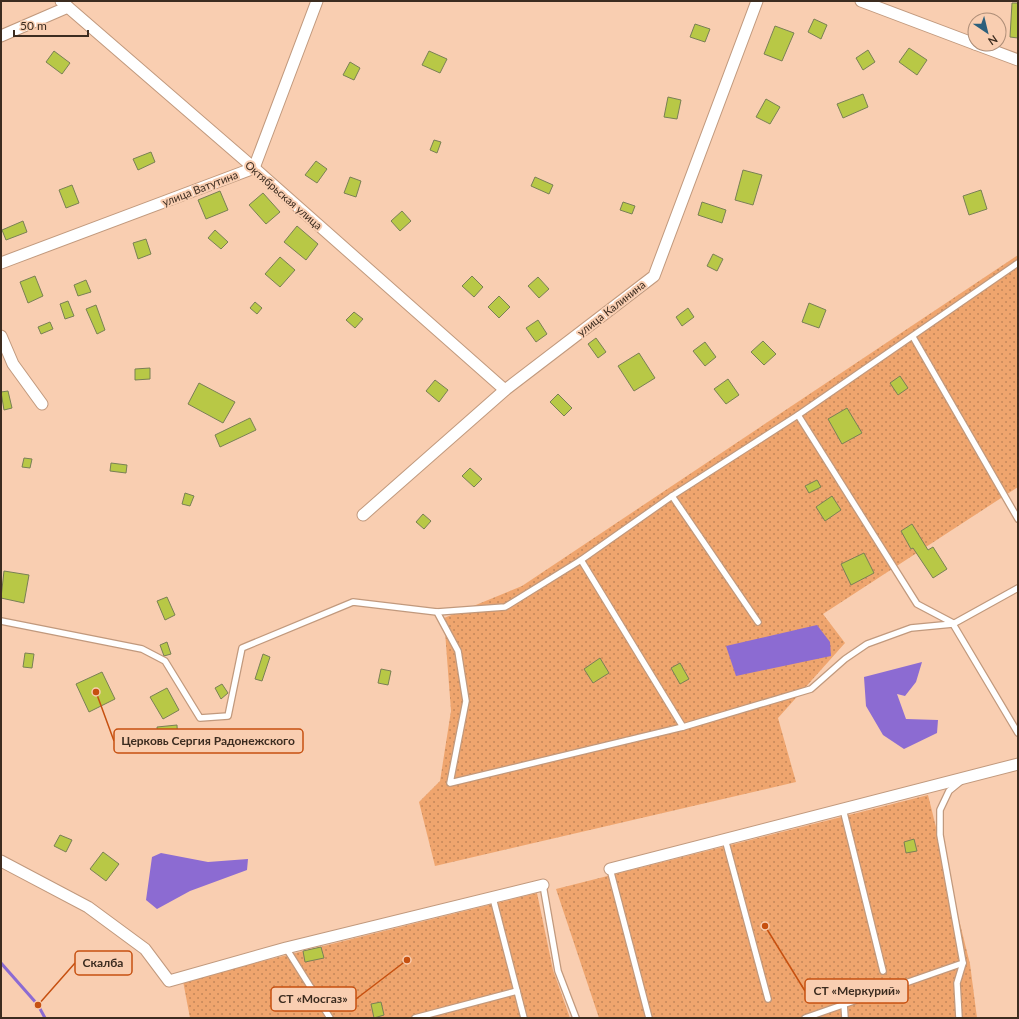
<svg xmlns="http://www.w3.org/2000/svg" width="1019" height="1019" viewBox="0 0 1019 1019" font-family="Lato,sans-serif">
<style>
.garden{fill:url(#garden-dots)}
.water{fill:#8c6bd2}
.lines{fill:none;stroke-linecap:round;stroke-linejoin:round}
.stream{stroke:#8c6bd2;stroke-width:3}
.building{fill:#b8c846;stroke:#798055}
.service-casing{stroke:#c1997d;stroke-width:8}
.minor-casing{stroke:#c1997d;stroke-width:13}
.service{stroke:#fff;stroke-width:5.5}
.minor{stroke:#fff;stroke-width:11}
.labels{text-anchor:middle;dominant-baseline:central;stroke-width:4;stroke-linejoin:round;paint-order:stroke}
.street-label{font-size:11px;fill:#3c2c20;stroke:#f9ceb1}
.leader{fill:none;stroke:#c65010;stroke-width:1.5}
.callout-dot{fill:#c65010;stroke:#f9ceb1;stroke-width:1.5}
.callout{fill:#f9ceb1;stroke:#c65010;stroke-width:1.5}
.callout-label{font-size:12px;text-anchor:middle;font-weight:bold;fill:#3c2c20}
</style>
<defs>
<pattern id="garden-dots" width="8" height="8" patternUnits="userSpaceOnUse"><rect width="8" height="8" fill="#efa56e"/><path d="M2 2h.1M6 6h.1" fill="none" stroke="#c3875a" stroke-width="1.8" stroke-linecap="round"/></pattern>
</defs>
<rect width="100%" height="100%" fill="#f9ceb1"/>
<g class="garden">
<path d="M1018,255v232l-195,127 22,29 -67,75 18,64 -361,84 -16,-64 21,-21 11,-70 -7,-93 78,-32z"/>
<path d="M928,795l42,169 7,54h-378l-43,-129z"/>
<path d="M537,893l16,77 17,48h-380l-7,-37z"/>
</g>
<g class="water">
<path d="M817,625l13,17 1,14 -95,20 -10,-30z"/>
<path d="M922,662l-6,20 -11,14 -8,-2 9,25 32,1 -1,13 -33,16 -21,-14 -17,-29 -2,-29z"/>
<path d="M161,853l47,9 40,-3 -1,11 -57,21 -33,18 -11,-9 6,-43z"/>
</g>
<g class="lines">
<path class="stream" d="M1,963l37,42 7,13"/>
</g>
<g class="building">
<path d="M1012,3h6v35l-8,-1z"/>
<path d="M814,19l13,6 -6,14 -13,-7z"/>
<path d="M695,24l15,5 -5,13 -15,-5z"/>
<path d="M775,26l19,7 -12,28 -18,-7z"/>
<path d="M909,48l18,12 -10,15 -18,-13z"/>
<path d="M868,50l7,12 -12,8 -7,-12z"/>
<path d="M54,51l16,12 -8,11 -16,-12z"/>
<path d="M429,51l18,8 -7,14 -18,-8z"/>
<path d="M350,62l10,6 -6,12 -11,-5z"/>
<path d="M863,94l5,13 -25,11 -6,-14z"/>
<path d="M668,97l13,3 -4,19 -13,-2z"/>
<path d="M766,99l14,8 -10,17 -14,-7z"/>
<path d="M434,140l7,2 -4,11 -7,-3z"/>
<path d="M151,152l4,10 -17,8 -5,-11z"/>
<path d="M316,161l11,8 -10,14 -12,-8z"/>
<path d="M743,170l19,5 -9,30 -18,-5z"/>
<path d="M350,177l11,4 -5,16 -12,-4z"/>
<path d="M535,177l18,8 -4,9 -18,-8z"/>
<path d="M72,185l7,18 -13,5 -7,-18z"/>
<path d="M981,190l6,19 -18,6 -6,-19z"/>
<path d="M220,191l8,19 -22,9 -8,-19z"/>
<path d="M263,193l17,19 -14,12 -17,-19z"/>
<path d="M623,202l12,4 -3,8 -12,-4z"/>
<path d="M702,202l24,8 -4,13 -24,-8z"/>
<path d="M402,211l9,10 -11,10 -9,-10z"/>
<path d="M23,221l4,11 -21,8 -4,-10z"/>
<path d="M297,226l21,18 -12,16 -22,-18z"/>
<path d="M215,230l13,12 -7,7 -13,-11z"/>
<path d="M146,239l5,15 -13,5 -5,-16z"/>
<path d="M713,254l10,5 -6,12 -10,-5z"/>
<path d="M280,257l15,13 -15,17 -15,-13z"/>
<path d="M35,276l8,20 -15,7 -8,-21z"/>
<path d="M472,276l11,11 -9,10 -12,-11z"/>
<path d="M538,277l11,12 -10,9 -11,-12z"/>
<path d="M86,280l5,12 -13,4 -4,-11z"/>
<path d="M499,296l11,11 -11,11 -11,-11z"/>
<path d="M68,301l6,15 -9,3 -5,-15z"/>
<path d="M255,302l7,6 -5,6 -7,-6z"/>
<path d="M809,303l17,7 -7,18 -17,-6z"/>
<path d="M96,305l9,25 -8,4 -11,-25z"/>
<path d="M688,308l6,9 -12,9 -6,-9z"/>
<path d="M354,312l9,7 -8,9 -9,-8z"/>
<path d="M538,320l9,14 -11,8 -10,-14z"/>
<path d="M50,322l3,7 -12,5 -3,-7z"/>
<path d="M596,338l10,14 -8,6 -10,-14z"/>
<path d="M763,341l13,13 -12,11 -13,-13z"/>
<path d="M705,342l11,15 -11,9 -12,-15z"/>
<path d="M639,353l16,25 -21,13 -16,-25z"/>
<path d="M150,368v11l-15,1v-11z"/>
<path d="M900,376l8,12 -10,7 -8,-12z"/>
<path d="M728,379l11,16 -13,9 -12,-15z"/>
<path d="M435,380l13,10 -9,12 -13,-11z"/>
<path d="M199,383l36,19 -12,21 -35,-19z"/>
<path d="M8,391l4,17 -8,2 -3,-18z"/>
<path d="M558,394l14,14 -8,8 -14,-14z"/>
<path d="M847,408l15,25 -20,11 -14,-25z"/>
<path d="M250,418l6,12 -36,17 -5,-12z"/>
<path d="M24,458l8,1 -2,9 -8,-1z"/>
<path d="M111,463l16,2 -1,8 -16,-2z"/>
<path d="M470,468l12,11 -8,8 -12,-11z"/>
<path d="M817,480l4,7 -12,6 -4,-7z"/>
<path d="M185,493l9,3 -4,10 -8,-2z"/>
<path d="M832,496l9,14 -16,11 -9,-14z"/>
<path d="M423,514l8,7 -7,8 -8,-7z"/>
<path d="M912,524l16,26 5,-3 14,22 -14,9 -20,-30 -2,1 -10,-18z"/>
<path d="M864,553l10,20 -23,12 -10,-21z"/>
<path d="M4,571l25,4 -5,28 -23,-5z"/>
<path d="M167,597l8,18 -10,5 -8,-19z"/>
<path d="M167,642l4,12 -7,2 -4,-11z"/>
<path d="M25,653l9,1 -2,14 -9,-1z"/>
<path d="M263,654l7,3 -8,24 -7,-2z"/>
<path d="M600,658l9,15 -16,10 -9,-14z"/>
<path d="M680,663l9,16 -9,5 -9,-16z"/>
<path d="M381,669l10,2 -3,14 -10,-2z"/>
<path d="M102,672l13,27 -26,13 -13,-28z"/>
<path d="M222,684l6,9 -7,6 -6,-11z"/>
<path d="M167,688l12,22 -16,9 -13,-22z"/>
<path d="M177,725l1,19 -19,2 -2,-19z"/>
<path d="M60,835l12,5 -6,12 -12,-6z"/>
<path d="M914,839l3,12 -11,2 -2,-11z"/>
<path d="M103,852l16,12 -13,17 -16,-12z"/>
<path d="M321,947l3,11 -19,4 -2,-11z"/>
<path d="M381,1002l3,13 -10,3 -3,-14z"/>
</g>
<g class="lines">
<defs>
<g id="service">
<path d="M913,337l105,182"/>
<path d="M798,415l119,189 36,19"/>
<path d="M672,496l86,126"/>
<path d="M581,560l102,167"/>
<path d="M1018,588l-65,36 65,109"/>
<path d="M437,612l68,-5 76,-47 91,-64 126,-81 220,-152"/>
<path d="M1,621l141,28 23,12 35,57 28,-2 14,-68 111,-46 84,10 21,39 8,50 -16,82 233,-56 128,-38 34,-30 22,-15 44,-16 42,-4"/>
<path d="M843,809l40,162"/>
<path d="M725,839l43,160"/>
<path d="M610,869l39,149"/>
<path d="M543,885l15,86 18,47"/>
<path d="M493,898l31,120"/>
<path d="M286,948l44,70"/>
<path d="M844,1004l1,14"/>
<path d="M415,1018l102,-27"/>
<path d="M805,1018l158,-55"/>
<path d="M959,1018l-2,-35 6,-20 -23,-128v-25l9,-19 11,-9"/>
</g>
<g id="minor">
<path d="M61,1l193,167 251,222"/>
<path d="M861,1l114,43"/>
<path d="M1,36l67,-29"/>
<path d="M975,44l43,16"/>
<path d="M1,263l253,-95 63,-167"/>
<path d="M1,336l12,28 29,40"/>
<path d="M363,515l142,-125 149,-114 103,-275"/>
<path d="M1,861l87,46 57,42 24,32 117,-33 257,-63"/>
<path d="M610,869l408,-105"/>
</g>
</defs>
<use href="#service" class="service-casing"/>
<use href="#minor" class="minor-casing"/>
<use href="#service" class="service"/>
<use href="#minor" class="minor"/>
</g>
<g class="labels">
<g class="street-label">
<text transform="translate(200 188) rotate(-21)">улица Ватутина</text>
<text transform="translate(284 195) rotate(41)">Октябрьская улица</text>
<text transform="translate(611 308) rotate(-38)">улица Калинина</text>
</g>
</g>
<path class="leader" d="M96 692L114 741M38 1005L75 963M765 926L805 991M407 960L356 999"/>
<g class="callout-dot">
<circle cx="96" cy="692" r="4"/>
<circle cx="38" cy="1005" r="4"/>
<circle cx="765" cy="926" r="4"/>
<circle cx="407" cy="960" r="4"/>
</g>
<g class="callout">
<rect x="114" y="729" width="189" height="24" rx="4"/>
<rect x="75" y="951" width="57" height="24" rx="4"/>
<rect x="805" y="979" width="103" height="24" rx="4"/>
<rect x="271" y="987" width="85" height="24" rx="4"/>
</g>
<g class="callout-label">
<text x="208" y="745">Церковь Сергия Радонежского</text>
<text x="103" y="967">Скалба</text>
<text x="857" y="995">СТ «Меркурий»</text>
<text x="313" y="1003">СТ «Мосгаз»</text>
</g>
<rect width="1019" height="1019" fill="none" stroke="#3c2c20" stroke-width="4"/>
<g transform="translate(987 32) rotate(145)"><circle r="19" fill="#f9ceb1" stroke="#ad8d77"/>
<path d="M0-3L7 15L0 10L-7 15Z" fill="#2c5f7c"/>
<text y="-6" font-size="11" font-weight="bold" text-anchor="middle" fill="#3c2c20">N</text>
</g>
<path d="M14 30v6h74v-6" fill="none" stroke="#3c2c20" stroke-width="2"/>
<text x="20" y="30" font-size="12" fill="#3c2c20" stroke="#f9ceb1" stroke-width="3" paint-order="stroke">50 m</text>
</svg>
